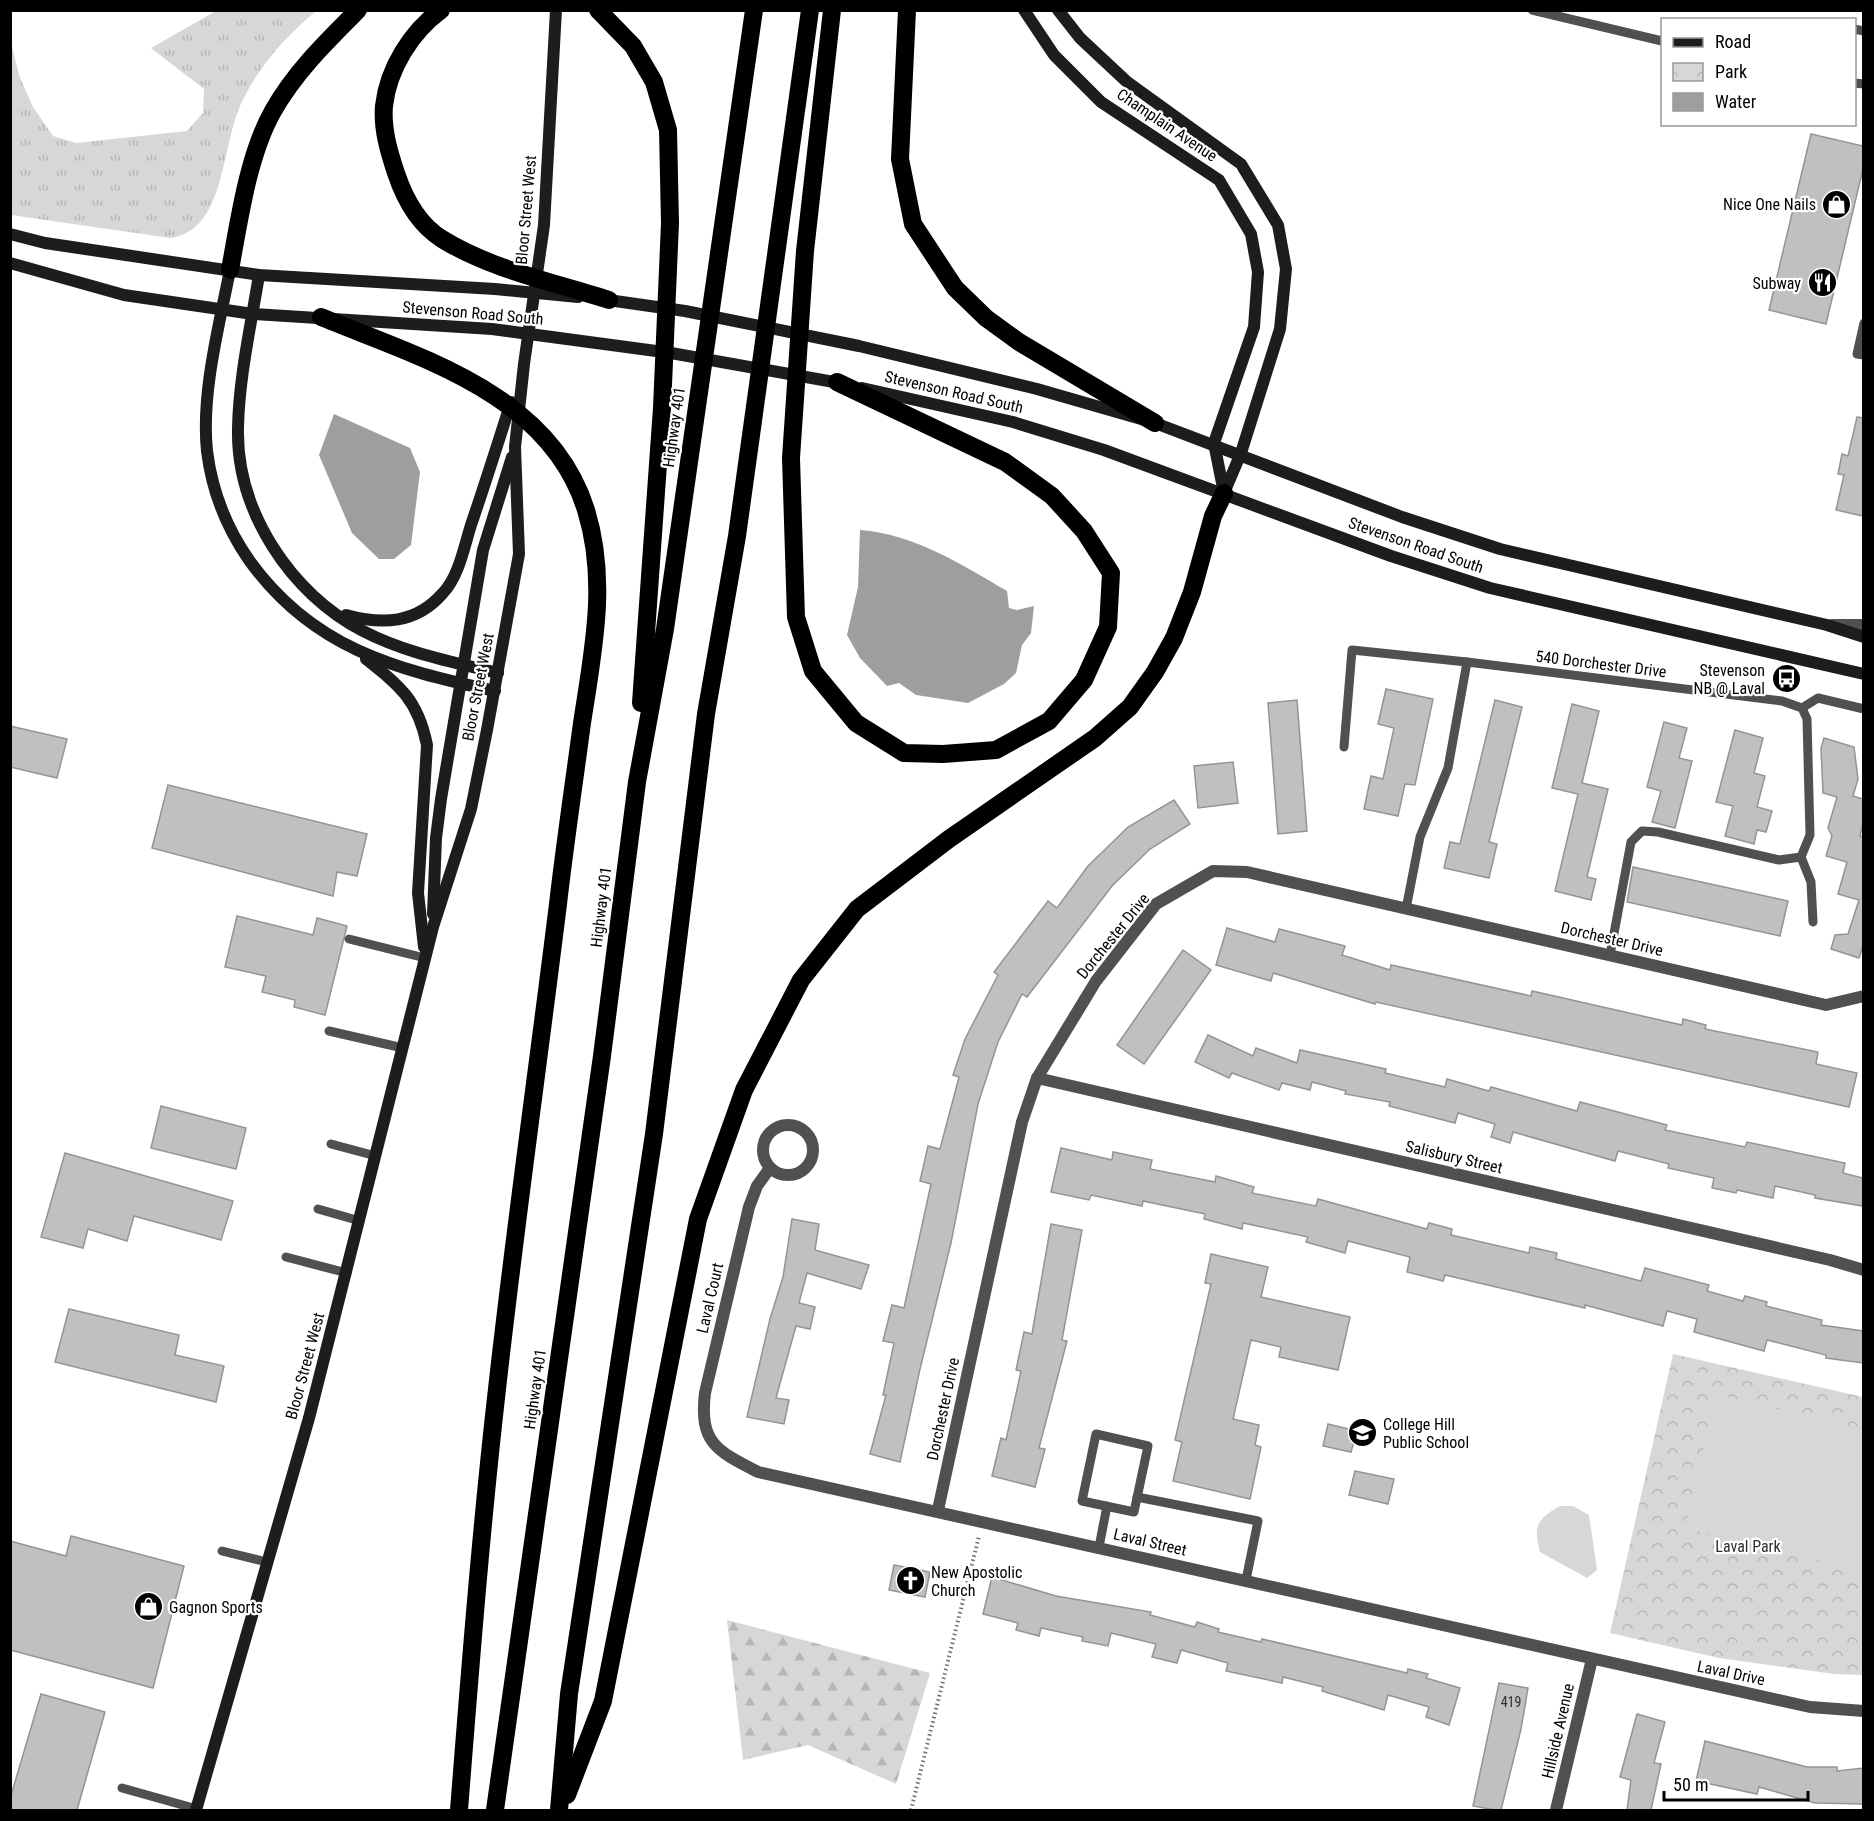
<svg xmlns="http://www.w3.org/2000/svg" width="1874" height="1821" viewBox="0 0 1874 1821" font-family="'Roboto Condensed',sans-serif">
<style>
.grass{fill:url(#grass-tufts)}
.forest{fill:url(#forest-firs)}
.park{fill:url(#park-crowns)}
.garden{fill:#d7d7d7}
.water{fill:#9e9e9e}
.building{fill:#c0c0c0;stroke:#949494;stroke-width:1.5}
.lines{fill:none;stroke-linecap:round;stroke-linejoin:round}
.path{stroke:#727272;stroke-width:4;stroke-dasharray:1.5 3;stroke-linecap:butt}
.lane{stroke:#505050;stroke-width:9}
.street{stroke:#505050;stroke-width:12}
.secondary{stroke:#1d1d1d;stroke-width:12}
.highway{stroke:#000;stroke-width:18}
.labels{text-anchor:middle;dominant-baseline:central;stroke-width:4.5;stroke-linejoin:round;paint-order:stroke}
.number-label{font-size:14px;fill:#303030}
.street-label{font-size:16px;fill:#000;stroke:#fff}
.poi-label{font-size:16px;fill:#000;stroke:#fff;text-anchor:end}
.park-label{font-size:16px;fill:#2e2e2e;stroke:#fff}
</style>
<defs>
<pattern id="grass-tufts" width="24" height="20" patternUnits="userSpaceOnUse" patternTransform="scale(1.5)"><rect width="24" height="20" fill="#d7d7d7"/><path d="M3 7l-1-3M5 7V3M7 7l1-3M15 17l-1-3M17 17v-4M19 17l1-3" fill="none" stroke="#b7b7b7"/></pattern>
<pattern id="forest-firs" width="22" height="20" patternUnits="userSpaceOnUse" patternTransform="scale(1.5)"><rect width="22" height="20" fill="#d7d7d7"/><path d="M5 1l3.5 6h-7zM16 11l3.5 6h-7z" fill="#b7b7b7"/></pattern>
<pattern id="park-crowns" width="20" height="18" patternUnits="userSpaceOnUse" patternTransform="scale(1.5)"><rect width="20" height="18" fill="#d7d7d7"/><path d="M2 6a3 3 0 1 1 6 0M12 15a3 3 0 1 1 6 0" fill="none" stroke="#b7b7b7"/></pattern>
</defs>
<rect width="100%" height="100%" fill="#fff"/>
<path class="grass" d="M216,11h100c-32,27 -59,57 -76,95 -19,43 -15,125 -70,132l-159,-23v-172l9,35 13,29 20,29 23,7 111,-12 16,-18 1,-24 -53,-41z"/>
<path class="forest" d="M727,1620l203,53 -34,111 -88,-39 -65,15z"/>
<path class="park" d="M1673,1354l190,43v278l-29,-1 -115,-16 -109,-25z"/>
<g class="garden">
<path d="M1716,1394l147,35v141l-178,-42z"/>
<path d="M1560,1506h13l16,9 8,55 -10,8 -47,-26c-7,-26 -3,-33 20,-46z"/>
</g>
<g class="water">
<path d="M334,414l76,34 10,24 -9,73 -17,14h-15l-27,-26 -33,-78z"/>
<path d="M860,530c54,4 101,34 147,61l2,17 8,2 17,-4 -3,27 -9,12 -6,28 -12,11 -36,19 -52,-8 -17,-12 -12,3 -27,-28 -13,-23 11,-48z"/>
</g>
<g class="building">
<path d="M1811,134l52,12v23l-37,155 -57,-14z"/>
<path d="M1857,417l6,1v98l-27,-6 8,-35 -6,-1 4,-20 6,2z"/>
<path d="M1386,689l47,10 -18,86 -10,-1 -7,32 -34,-7 7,-33 12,3 11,-51 -16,-4z"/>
<path d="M1297,700l10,131 -29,3 -10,-131z"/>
<path d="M1495,700l27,7 -33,135 8,2 -8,34 -45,-10 6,-26 10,2z"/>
<path d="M1572,704l27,7 -17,72 26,6 -21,88 9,2 -5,21 -36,-9 23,-97 -26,-6z"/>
<path d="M1664,722l23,6 -8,30 13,3 -17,67 -23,-6 9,-31 -14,-4z"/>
<path d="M10,726l57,13 -10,39 -47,-11z"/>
<path d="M1735,730l28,8 -9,35 11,3 -8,31 15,4 -6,21 -9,-2 -3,14 -29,-8 8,-30 -17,-4z"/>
<path d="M1824,738l30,9 4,32 -5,17 10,3v24l-3,13 3,1v109l-4,12 -28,-9 4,-14 13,-1 11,-34 -21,-6 9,-32 -21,-6 6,-20 -4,-8 9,-31 -14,-4 -2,-45z"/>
<path d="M1233,762l5,41 -40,5 -4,-42z"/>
<path d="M168,785l199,49 -10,42 -20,-4 -4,24 -181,-48z"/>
<path d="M1174,800l16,24 -40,25 -38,37 -85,111 -5,-3 -24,48 -20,62 -27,139 -31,126 -20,93 -30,-8 16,-59h-3l11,-52 -11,-2 9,-36 12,3 27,-124 -11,-3 8,-35 12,3 19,-72 -6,-2 12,-36 33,-64 -4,-3 54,-71 9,7 31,-42 40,-39z"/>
<path d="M1633,867l155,34 -8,35 -153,-34z"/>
<path d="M237,916l76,19 4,-17 30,8 -22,89 -31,-8 1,-7 -33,-8 4,-16 -41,-9z"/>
<path d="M1227,928l48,14 4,-13 66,17 -3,9 48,15 1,-5 140,31 1,-5 150,34 1,-6 23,6 -1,4 113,23 -2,12 41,9 -8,34 -473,-105 -1,2 -102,-31 -2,8 -55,-16z"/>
<path d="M1183,950l28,20 -67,94 -27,-19z"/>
<path d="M1208,1035l45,21 3,-8 41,15 3,-13 86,19 -1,4 60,14 2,-8 42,12 2,-4 86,24 3,-9 87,23 -2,5 80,17 2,-5 98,21 -2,10 20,5v28l-48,-8v-3l-40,-9 -2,12 -36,-8 -1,3 -24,-5 2,-10 -46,-10 1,-4 -51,-13 -3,10 -102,-29 -3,11 -19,-6 4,-13 -37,-11 -3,10 -66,-17 1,-4 -45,-8 1,-3 -34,-9 -2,8 -28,-7 -3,7 -47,-17 -3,5 -34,-16z"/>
<path d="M161,1106l85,22 -10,41 -85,-21z"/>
<path d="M1061,1148l51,12 1,-8 39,8 -2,9 65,13 1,-6 38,11 -2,6 64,13 2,-7 109,30 2,-6 23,6 -1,6 78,18 1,-6 27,6 -1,6 85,22 4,-13 64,17 -2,6 36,10 2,-5 22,6 -1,4 56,14 -1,5 42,6v32l-37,-5v-3l-59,-15 -3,11 -70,-19 3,-13 -30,-8 -4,15 -78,-21v3l-140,-33 -2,6 -36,-9 3,-15 -62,-16 -3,12 -39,-11 2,-5 -65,-14 -1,6 -38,-10 1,-5 -62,-13 -1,5 -51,-11 -2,5 -38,-8z"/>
<path d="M65,1153l168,48 -12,39 -87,-24 -7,25 -39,-12 -5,19 -42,-11z"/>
<path d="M792,1219l27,5 -4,26 54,15 -8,24 -54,-16 -8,30 16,4 -5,22 -14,-3 -20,72 13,2 -5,24 -37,-7 23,-98 13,-42z"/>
<path d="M1051,1224l31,6 -20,110 5,1 -28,107 6,1 -10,38 -43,-11 9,-38 5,2 15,-69 -5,-1 8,-38 8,2z"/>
<path d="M1211,1254l57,13 -7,30 89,20 -12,53 -59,-13 2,-10 -30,-7 -18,79 26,6 -4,20 6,2 -11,52 -77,-18 9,-39 -7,-2 36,-156 -6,-1z"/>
<path d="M69,1309l110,26 -4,20 49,11 -8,36 -161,-40z"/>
<path d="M1328,1424l29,7 -6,21 -28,-6z"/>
<path d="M1355,1471l39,8 -6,25 -39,-9z"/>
<path d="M71,1536l113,30 -31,122 -143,-38v-109l56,15z"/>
<path d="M894,1565l36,7 -5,25 -36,-7z"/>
<path d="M992,1577l64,19 95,16 -1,3 45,12 2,-5 22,7 -1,3 43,10 1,-3 145,34 1,-4 20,5 -2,4 34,10 -11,37 -23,-8 3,-10 -41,-12 -4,15 -62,-19 1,-4 -40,-10 -1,6 -56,-12 2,-8 -47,-13 -4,13 -25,-6 4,-13 -45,-11 -3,13 -26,-5 1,-4 -42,-9 -2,8 -23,-6 2,-7 -35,-9z"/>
<path d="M1499,1683l29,5 -7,41 -20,81h-6l-22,-4z"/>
<path d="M41,1694l64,18 -28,98h-67v-11z"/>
<path d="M1637,1714l28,8 -11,41 7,1 -10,46h-24l4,-30 -11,-3z"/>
<path d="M1705,1741l102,26h30v4l26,-3v36l-48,-1 -56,-16 -2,7 -61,-13z"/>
</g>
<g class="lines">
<path class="path" d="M911,1810l68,-274"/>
<g class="lane">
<path d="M1532,10l130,31"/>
<path d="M1854,29l10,2"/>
<path d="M1854,83l10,1"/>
<path d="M1864,323l-7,31 7,1"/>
<path d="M1802,708l16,-10 46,11"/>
<path d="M1344,747l8,-97 115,12"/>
<path d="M1801,857l10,25 2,40"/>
<path d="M1406,909l14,-72 28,-69 19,-106 315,39 20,7 5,11 3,116 -9,22 -22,3 -121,-28 -16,-1 -11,11 -21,113"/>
<path d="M349,939l76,19"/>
<path d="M329,1031l74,17"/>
<path d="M331,1144l45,12"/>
<path d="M318,1209l42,12"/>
<path d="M286,1257l61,16"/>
<path d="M1096,1434l52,12 -14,66 -52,-11z"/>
<path d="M1137,1497l121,24 -12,59"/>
<path d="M1099,1547l8,-41"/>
<path d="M222,1551l45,11"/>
<path d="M122,1788l75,21"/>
</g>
<g class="street">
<path d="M1832,625h32"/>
<path d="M1037,1078l793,182 34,10"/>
<circle cx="788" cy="1150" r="25"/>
<path d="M770,1168l-13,18 -8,21 -44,186c-6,50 12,58 53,79l1052,235 54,4"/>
<path d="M938,1510l84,-388 15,-44 59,-97 60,-77 57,-33 34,1 579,133 38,-9"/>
<path d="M1556,1810l36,-151"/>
</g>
<g class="secondary">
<path d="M1024,10l30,45 47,47 118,78 32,54 7,38 -4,55 -40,116 10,50"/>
<path d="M1058,10l22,28 46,43 115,83 37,61 8,44 -6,60 -39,124 -17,40"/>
<path d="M10,234l35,9 214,32 236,14 83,8"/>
<path d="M10,263l114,32 129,19 239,15 179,24 174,31"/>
<path d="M230,270c-11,56 -29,124 -23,181 5,40 19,76 42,109 63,88 145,109 246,131"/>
<path d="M259,275c-8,50 -20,102 -21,153 -2,83 53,166 125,203 42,22 90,31 135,42"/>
<path d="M601,299l84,12 174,35 178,43 118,34 247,94 98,32 327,76 37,12"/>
<path d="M862,388l151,34 91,28 287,106 99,32 374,86"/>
<path d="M346,615c36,10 70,9 97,-22 16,-17 21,-46 28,-68 14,-41 27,-82 40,-123"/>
<path d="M366,659c34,27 52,41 61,86l-9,148 6,54"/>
<path d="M433,914l3,-76 5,-39 42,-249 29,-93"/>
<path d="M196,1810l113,-392 124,-491 38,-118 16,-79 32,-176 -4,-107 9,-83 20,-139 12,-215"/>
</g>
<g class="highway">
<path d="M441,10c-30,22 -53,59 -57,96 -2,23 5,46 12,67 9,27 22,51 46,66 50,31 112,43 167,61"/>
<path d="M598,10l35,36 21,36 14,48 2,93 -8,185 -21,295"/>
<path d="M832,10l-27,241 -14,207 5,159 17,54 43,52 48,30 39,1 53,-4 53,-29 35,-41 24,-53 3,-54 -27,-42 -32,-35 -47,-34 -168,-80"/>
<path d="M907,10l-7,149 13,65 42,64 31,30 33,24 136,81"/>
<path d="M230,270c9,-49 18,-115 43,-159 22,-39 53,-69 85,-101"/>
<path d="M321,317c100,41 229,77 265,193 22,71 7,141 -4,213 -8,60 -17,120 -24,181 -20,162 -43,323 -61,485 -16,140 -27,281 -38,421"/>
<path d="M567,1795l36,-94 95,-482 46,-129 57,-110 56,-71 92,-70 146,-101 35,-31 25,-35 19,-34 18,-46 21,-76 11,-23"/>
<path d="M495,1810l107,-754 35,-274 28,-153 89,-619"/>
<path d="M559,1810l10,-116 85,-560 52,-420 31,-178 73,-526"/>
</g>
</g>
<defs>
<symbol id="shop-disc" viewBox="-11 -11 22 22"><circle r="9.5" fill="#000" stroke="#fff"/><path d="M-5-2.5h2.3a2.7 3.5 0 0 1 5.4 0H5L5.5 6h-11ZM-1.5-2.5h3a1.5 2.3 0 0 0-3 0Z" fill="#fff"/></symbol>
<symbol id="restaurant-disc" viewBox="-11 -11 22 22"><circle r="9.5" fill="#000" stroke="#fff"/><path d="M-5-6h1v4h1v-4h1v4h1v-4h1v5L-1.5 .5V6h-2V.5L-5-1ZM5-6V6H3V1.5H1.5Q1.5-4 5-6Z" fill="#fff"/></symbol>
<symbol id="bus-disc" viewBox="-11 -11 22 22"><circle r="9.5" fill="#000" stroke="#fff"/><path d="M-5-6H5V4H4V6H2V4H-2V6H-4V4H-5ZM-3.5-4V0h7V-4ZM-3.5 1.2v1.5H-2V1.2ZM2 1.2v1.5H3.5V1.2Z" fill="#fff"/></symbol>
<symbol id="school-disc" viewBox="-11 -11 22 22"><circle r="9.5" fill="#000" stroke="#fff"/><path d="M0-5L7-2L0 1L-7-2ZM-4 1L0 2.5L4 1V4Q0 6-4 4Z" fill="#fff"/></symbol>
<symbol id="church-disc" viewBox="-11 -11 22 22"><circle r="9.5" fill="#000" stroke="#fff"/><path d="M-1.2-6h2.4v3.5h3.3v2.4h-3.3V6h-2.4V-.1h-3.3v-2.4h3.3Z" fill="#fff"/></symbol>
</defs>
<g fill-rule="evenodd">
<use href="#shop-disc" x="1820" y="188" width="33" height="33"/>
<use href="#restaurant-disc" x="1806" y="266" width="33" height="33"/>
<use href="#bus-disc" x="1770" y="662" width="33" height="33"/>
<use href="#school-disc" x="1346" y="1416" width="33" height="33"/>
<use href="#church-disc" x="894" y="1564" width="33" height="33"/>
<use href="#shop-disc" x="132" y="1590" width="33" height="33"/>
</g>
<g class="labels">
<g class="number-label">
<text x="1511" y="1702">419</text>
</g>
<g class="street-label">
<text transform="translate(1167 125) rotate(34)">Champlain Avenue</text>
<text transform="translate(526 210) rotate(-85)">Bloor Street West</text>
<text transform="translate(473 313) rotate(5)">Stevenson Road South</text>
<text transform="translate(954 392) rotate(13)">Stevenson Road South</text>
<text transform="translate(674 427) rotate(-82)">Highway 401</text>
<text transform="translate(1416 545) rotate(19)">Stevenson Road South</text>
<text transform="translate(1601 664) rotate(7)">540 Dorchester Drive</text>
<text transform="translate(478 687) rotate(-79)">Bloor Street West</text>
<text transform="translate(601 907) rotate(-83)">Highway 401</text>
<text transform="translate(1113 936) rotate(-51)">Dorchester Drive</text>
<text transform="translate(1612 939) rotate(13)">Dorchester Drive</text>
<text transform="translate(1454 1157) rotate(13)">Salisbury Street</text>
<text transform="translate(710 1298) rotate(-77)">Laval Court</text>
<text transform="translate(305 1366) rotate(-75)">Bloor Street West</text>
<text transform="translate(535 1389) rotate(-82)">Highway 401</text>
<text transform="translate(943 1409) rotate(-78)">Dorchester Drive</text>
<text transform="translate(1150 1542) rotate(13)">Laval Street</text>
<text transform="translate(1731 1673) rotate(12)">Laval Drive</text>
<text transform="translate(1558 1731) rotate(-77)">Hillside Avenue</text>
</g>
<g class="poi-label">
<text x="1816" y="204">Nice One Nails</text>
<text x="1801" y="283">Subway</text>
<text x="1765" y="670">Stevenson<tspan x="1765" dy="18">NB @ Laval</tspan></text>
<text x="1383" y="1424" text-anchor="start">College Hill<tspan x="1383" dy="18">Public School</tspan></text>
<text x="931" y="1572" text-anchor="start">New Apostolic<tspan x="931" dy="18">Church</tspan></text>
<text x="169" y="1607" text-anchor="start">Gagnon Sports</text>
</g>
<g class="park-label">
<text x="1748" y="1546">Laval Park</text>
</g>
</g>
<rect width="1874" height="1821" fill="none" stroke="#000000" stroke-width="24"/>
<rect x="1661" y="18" width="195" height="108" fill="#ffffff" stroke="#999999" stroke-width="1.5"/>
<rect x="1673" y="38" width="30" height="9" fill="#1d1d1d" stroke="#999999" stroke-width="1.5"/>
<text x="1715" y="48" font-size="18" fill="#000000">Road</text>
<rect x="1673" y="63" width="30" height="18" fill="url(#park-crowns)" stroke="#999999" stroke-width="1.5"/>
<text x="1715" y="78" font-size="18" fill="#000000">Park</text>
<rect x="1673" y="93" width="30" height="18" fill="#9e9e9e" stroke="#999999" stroke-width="1.5"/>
<text x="1715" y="108" font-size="18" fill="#000000">Water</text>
<path d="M1664 1791v9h144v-9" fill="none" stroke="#000000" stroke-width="3"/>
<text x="1673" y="1791" font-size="18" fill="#000000" stroke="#ffffff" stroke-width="4.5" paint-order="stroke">50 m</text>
</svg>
